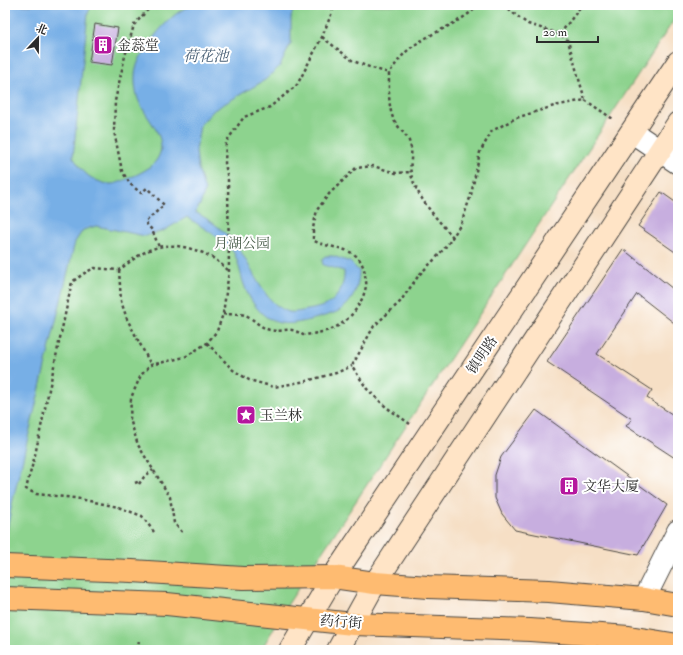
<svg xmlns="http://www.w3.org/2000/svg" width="683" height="655" viewBox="0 0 683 655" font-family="'IM FELL Double Pica','Noto Serif SC',serif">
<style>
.green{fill:#8dd38e;stroke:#5c7f5c}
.water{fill:#77afe6;stroke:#516d88}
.building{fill:#c7aedf}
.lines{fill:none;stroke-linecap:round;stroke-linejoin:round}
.minor-casing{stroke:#494642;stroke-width:24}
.secondary-casing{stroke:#494642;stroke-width:24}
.primary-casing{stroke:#494642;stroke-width:24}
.path{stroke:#494642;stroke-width:2.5;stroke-dasharray:3 3;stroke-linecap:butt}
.minor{stroke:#fff;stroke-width:22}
.secondary{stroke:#ffe4c6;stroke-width:22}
.primary{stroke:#febb71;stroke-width:22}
.labels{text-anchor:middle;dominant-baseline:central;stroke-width:4;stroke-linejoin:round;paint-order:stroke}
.poi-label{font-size:14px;fill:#2b2b2b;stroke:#fff;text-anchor:start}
.park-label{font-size:14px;fill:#485d49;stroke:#fff}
.street-label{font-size:14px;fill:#2b2b2b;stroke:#fff}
.water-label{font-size:15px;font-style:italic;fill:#496076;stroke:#fff}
</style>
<rect width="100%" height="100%" fill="#fff"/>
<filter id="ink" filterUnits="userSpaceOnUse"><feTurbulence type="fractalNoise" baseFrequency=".025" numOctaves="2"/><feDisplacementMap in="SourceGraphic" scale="8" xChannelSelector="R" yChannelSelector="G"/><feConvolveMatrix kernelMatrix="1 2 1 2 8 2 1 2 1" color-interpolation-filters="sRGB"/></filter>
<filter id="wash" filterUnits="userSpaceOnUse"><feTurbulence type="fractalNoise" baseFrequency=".012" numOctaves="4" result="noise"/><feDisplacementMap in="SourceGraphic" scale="16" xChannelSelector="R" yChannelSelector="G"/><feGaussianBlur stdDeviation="0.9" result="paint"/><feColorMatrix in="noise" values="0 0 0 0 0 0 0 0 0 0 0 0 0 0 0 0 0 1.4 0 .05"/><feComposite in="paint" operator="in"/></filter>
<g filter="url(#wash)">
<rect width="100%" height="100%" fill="#f6dfc5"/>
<path class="green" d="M5,5h673v9l-390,590 -27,46h-256z"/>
<path class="water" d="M5,5h87l-4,8 -15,144c8,12 14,21 28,25 3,1 6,2 9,2 9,0 18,-6 26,-9 10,-5 20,-10 24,-22 6,-20 -18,-38 -23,-57 -2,-7 -3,-20 -1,-27 3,-17 31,-51 46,-59 3,-2 7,-3 11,-5h101l-3,13v25l-11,23 -15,14 -51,30 -14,15 -4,26 2,17 7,23 -5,14 -5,7c17,9 30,19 42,34 15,20 26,58 52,66 5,1 12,-1 18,-2 7,-1 20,-4 25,-9 8,-7 13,-19 12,-30l-21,-6 -1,-5 3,-4h8l17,6 9,9c0,19 -9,38 -28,43 -13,4 -38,12 -51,9 -16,-3 -28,-19 -34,-33 -5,-11 -6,-24 -11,-35 -6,-13 -35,-29 -48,-38l-24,14 -18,5 -49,-10 -13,4 -8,12 -63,262 -7,37z"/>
<g id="blocks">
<g class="building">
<path d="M95,24l23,4 -6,37 -23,-3z"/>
<path d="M661,192l17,12v50l-40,-28z"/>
<path d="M623,249l55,44v33l-41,-32 -40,60 55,36 -5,8 31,20v42l-52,-34 6,-7 -85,-57z"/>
<path d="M536,410l131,95 -29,50 -123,-25 -13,-16 -7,-16v-23l6,-18z"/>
</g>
</g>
</g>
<g filter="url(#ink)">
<use href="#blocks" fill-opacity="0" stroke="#494642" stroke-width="1"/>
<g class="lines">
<defs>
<g id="minor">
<path d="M632,132l46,31"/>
<path d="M644,599l34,-68"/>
</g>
<g id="secondary">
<path d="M290,650l43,-73 345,-515"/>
<path d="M338,650l37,-67 303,-460"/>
</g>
<g id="primary">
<path d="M5,566l127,5 111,7 90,-1 42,6 53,4 121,4 95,8 34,6"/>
<path d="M5,598l162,6 186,20 177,6 99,7 49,8"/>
</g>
</defs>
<use href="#minor" class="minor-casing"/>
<use href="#secondary" class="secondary-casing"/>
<use href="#primary" class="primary-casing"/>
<g class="path">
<path d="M152,5l-18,20 -9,31 -10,45 -1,30 8,40 8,13 11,9 6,-5 17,17 -19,17 7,8 7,17"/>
<path d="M560,34l22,-29"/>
<path d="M322,37l31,24 19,7 17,5"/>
<path d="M585,100l28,19"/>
<path d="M453,237c-16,-18 -36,-39 -42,-63 -2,-11 3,-21 -2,-33 -4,-8 -12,-14 -16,-23 -5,-12 -4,-32 -4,-45 7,-9 14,-20 23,-26 21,-16 48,-23 67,-42"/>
<path d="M119,270l2,31 6,18 24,46"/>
<path d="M223,314c7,1 16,-1 22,1 7,2 15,13 25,15 15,3 18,-5 33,5 11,-1 23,-3 33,-8 15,-8 27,-24 30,-41 1,-3 -1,-8 -1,-12 -1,-6 -4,-15 -10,-19 -12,-9 -29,-7 -42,-15v-12l4,-18 12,-16 27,-26 17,-2 23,7 15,-1"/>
<path d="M207,343l26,27 16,10 25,7 32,-6 30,-8 16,-7"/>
<path d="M410,424l-24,-17 -19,-18 -15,-23 22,-40 26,-24 19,-27 17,-17 12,-14 13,-20 10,-29 9,-43 12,-21 24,-13 38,-12 31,-6 -17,-59 -8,-7 -32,-10 -26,-19"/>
<path d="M135,483l5,-2"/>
<path d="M139,484l5,-7 9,-7"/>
<path d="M154,532l-12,-16 -24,-9 -43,-9 -39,-4 -10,-5 9,-34 37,-173 14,-10 9,-4 24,2c12,-9 25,-20 40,-23 16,-4 38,2 52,10 6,3 12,9 17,13"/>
<path d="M182,532l-8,-9 -4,-26 -32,-52 -8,-26 1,-21 10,-23 10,-10 34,-8 22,-14 10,-12 6,-17 6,-43 -1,-91 -3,-17 1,-21 18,-25 26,-10 27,-22 25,-48 13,-32"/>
<path d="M138,650l1,-11"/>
</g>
<use href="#minor" class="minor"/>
<use href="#secondary" class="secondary"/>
<use href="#primary" class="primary"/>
</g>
</g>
<defs>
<symbol id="building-square" viewBox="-11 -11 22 22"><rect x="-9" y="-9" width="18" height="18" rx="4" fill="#b5179e" stroke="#fff"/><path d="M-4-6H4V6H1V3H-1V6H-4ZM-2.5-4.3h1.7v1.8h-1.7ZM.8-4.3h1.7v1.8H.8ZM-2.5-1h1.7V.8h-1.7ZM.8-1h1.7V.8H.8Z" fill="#fff"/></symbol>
<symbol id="sight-square" viewBox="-11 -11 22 22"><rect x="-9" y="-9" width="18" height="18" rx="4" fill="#b5179e" stroke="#fff"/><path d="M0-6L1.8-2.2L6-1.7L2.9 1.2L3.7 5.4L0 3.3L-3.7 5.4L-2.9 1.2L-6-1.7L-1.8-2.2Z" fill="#fff"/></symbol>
</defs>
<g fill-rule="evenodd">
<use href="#building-square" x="92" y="34" width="22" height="22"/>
<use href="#sight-square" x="235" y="404" width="22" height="22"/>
<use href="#building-square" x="558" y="475" width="22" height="22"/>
</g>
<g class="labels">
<g class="poi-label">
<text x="117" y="45">金蕊堂</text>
<text x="260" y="415">玉兰林</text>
<text x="583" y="486">文华大厦</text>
</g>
<g class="park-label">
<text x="242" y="243">月湖公园</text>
</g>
<g class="street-label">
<text transform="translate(482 355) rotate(-56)">镇明路</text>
<text transform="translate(341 622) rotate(4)">药行街</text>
</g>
<g class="water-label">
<text x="206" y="56">荷花池</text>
</g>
</g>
<rect width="683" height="655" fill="none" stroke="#fff" stroke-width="20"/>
<g transform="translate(38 38) rotate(22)" stroke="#ffffff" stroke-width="3" paint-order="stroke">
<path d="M0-3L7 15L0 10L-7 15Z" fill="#2b2b2b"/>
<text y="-6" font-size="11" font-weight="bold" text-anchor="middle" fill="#2b2b2b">北</text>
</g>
<path d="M537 36v6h61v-6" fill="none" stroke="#2b2b2b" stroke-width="2"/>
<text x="543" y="36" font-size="12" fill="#2b2b2b" stroke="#ffffff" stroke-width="3" paint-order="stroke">20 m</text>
</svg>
